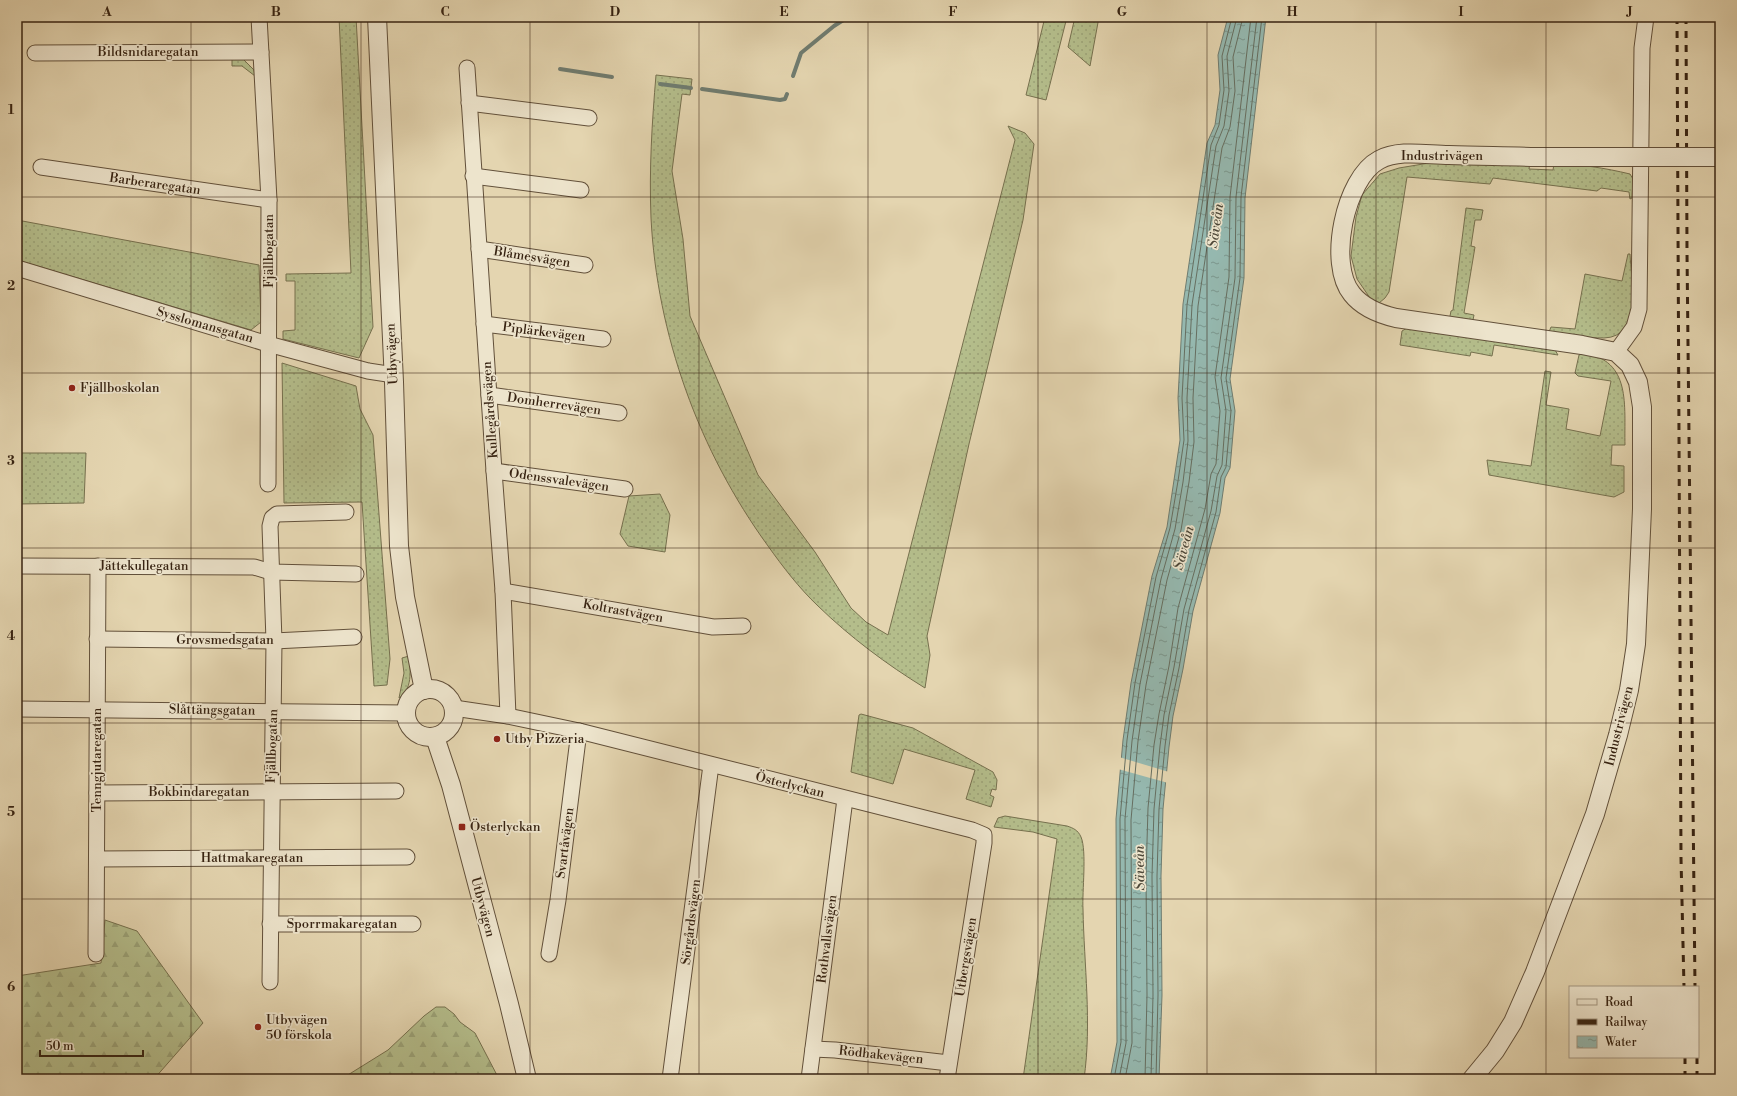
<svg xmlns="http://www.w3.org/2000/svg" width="1737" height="1096" viewBox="0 0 1737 1096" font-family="'Libre Bodoni',serif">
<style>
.grass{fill:url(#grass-dots);stroke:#76704e}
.forest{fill:url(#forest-firs);stroke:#76704e}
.water{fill:url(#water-ripples);stroke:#6f7c70}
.pier{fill:#e4d5b0}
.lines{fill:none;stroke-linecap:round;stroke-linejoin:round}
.shore{stroke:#666e60;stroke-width:1}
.stream{stroke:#6f7c70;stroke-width:4}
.minor-casing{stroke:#62503a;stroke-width:17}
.tertiary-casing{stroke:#62503a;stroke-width:20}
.minor{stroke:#ede4cc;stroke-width:15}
.tertiary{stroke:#ede4cc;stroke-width:18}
.rail{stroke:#372312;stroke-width:3;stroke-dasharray:7 7;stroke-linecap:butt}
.tertiary-bridge-casing{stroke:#62503a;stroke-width:20;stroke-linecap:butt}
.tertiary-bridge{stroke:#ede4cc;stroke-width:18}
.grid{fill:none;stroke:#372312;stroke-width:1;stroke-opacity:0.55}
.poi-dot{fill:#8f2418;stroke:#ede4cc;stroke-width:1.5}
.labels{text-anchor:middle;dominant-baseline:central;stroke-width:3.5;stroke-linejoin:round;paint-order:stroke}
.street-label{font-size:13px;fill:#372312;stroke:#ede4cc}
.poi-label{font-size:13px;fill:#372312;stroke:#ede4cc;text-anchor:start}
.water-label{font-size:14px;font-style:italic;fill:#4e4839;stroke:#ede4cc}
.neatline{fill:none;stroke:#372312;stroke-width:1.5}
.grid-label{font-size:13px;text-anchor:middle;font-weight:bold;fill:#372312}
</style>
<defs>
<pattern id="grass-dots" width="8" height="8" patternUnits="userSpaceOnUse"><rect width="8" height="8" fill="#b4bd8b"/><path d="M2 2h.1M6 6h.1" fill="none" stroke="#9ba277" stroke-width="1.8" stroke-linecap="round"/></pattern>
<pattern id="forest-firs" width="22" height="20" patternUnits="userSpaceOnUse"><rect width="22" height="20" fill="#b4bd8b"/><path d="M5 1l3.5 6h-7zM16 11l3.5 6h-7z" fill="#9ba277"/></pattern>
<pattern id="water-ripples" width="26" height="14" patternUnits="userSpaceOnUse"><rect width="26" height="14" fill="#95b8af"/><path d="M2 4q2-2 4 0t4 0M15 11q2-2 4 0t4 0" fill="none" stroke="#7a958d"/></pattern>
</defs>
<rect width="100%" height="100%" fill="#e4d5b0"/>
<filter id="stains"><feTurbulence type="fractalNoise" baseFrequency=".005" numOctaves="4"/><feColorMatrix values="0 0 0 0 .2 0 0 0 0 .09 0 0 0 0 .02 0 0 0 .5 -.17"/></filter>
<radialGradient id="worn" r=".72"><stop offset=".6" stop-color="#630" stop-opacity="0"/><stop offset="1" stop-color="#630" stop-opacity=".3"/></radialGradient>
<g class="grass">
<path d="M17,17h3v20l-3,11z"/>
<path d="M339,17h17l17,310 -14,31 -76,-19v-8l12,-1v-49h-9v-7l65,-1z"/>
<path d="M1045,17h22l-21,83 -20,-5z"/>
<path d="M1075,17h24l-9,49 -22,-19z"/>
<path d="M232,58h10l12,12 1,6 -13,-10h-10z"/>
<path d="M656,75l36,4 -2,16 -8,-1 -10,77 11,68 7,77 68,159 57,77 36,56 15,14 22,13 127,-495 -7,-14 17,7 9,11 -11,76 -54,224 -42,192 3,19 -5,33c-39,-24 -75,-51 -107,-82 -19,-18 -35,-39 -50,-60 -69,-95 -111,-211 -117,-328 -2,-48 1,-96 5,-143z"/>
<path d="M1461,162h69l-1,7 24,1 1,-6c26,0 51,4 76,10l3,5 -1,19 -2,1 -1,-7 -28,-4 -4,3 -104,-13 -3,6 -83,-7 -18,115 -4,6 -6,5 -9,-5 -13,-19 -6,-23 5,-39 6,-22 18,-21 19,-6 30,-5z"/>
<path d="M1466,208l17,2 -2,10h-6l-4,26 4,1 -11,66 10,2 -1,5 -4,2 -18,-4 -1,-2 1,-5 2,-1z"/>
<path d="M17,220l242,45 2,57 -10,8 -234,-70z"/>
<path d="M1628,254h2c1,25 13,83 -26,84 -18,0 -37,-4 -55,-6l2,-5 24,2 10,-55 37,7z"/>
<path d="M1407,328l148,22 3,5 -64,-10 -2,11 -21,-4 -1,4 -70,-11 2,-14z"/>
<path d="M1583,353c49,7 41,53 42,92h-13l-1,20 13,1v26l-10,5 -125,-22 -2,-15 44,6 14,-95 6,1 -5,33 23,4 -3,20 34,7 11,-55 -33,-5 -3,-3 4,-18z"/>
<path d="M282,363l74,23 4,23 13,26 17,224 -3,26 -13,1 -12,-184 -78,1z"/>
<path d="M17,453h69l-2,50 -67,1z"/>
<path d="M660,494l10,21 -5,37 -37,-6 -8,-12 9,-38z"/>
<path d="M409,656c2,14 3,35 -10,42l5,-25 -2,-15z"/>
<path d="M861,714l52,14 80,44 4,8 -1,10 -4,-1 -2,6 4,2 -3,10 -25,-8 9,-29 -71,-21 -11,35 -42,-12 8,-57z"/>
<path d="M1005,816l62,10c6,2 11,4 14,11 6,14 1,55 2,72 1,56 9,114 1,170h-61l34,-240 -24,-7 -39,-5 4,-9z"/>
</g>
<g class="forest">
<path d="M105,920l32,11 66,92 -49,56h-137v-103l84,-13z"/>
<path d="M436,1007h9l9,7 6,8 15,11 24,46h-155l-1,-1 45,-28 36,-34z"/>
</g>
<path class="water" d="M1228,17h38l-21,181 -1,80 -14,101 5,32 -5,57 -5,10 -5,35 -27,98 -10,58 -10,47 -4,31 -6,62 -2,67 1,119 -3,84h-49l7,-37 -1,-223 7,-79 8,-57 21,-107 15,-49 7,-47 6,-40 -2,-42 5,-94 24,-161 8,-18 5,-35 -2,-35z"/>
<path class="pier" d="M1119,757l50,15 -1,11 -50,-14z"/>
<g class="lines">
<g class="shore">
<path d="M1114,1079l7,-37 -1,-223 7,-79 8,-57 21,-106 14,-49 8,-47 6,-41 -2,-42 5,-93 24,-160 8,-20 5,-35 -2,-34 10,-39"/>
<path d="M1119,1079l7,-36 -1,-224 7,-78 8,-57 21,-105 14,-50 8,-47 5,-41 -1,-43 5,-93 24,-159 8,-20 5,-35 -2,-35 10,-39"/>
<path d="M1125,1079l7,-36 -1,-223 7,-79 8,-56 21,-105 14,-50 8,-48 5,-40 -1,-44 5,-92 24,-158 8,-21 5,-36 -2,-34 10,-40"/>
<path d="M1145,1079l2,-84 -1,-119 2,-68 6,-63 5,-31 10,-48 9,-58 27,-99 6,-35 5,-10 4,-53 -5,-34 14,-100 1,-80 21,-180"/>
<path d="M1151,1079l2,-84 -1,-119 2,-67 6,-63 4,-31 10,-48 10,-58 27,-98 6,-35 5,-11 4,-54 -5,-33 14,-100 1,-81 21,-180"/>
<path d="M1156,1079l2,-84 -1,-119 2,-67 6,-63 4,-31 10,-47 10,-58 27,-98 5,-35 5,-10 5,-56 -5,-33 14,-100 1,-81 21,-180"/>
</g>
<g class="stream">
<path d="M560,69l52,8"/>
<path d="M793,76l8,-23 33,-27 14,-9"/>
<path d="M660,84l31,4"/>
<path d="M702,89l78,11 5,-1 2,-5"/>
</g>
<defs>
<g id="minor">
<path d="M259,17l10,183 -1,284"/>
<path d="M35,53l226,-1"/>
<path d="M467,68l27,403 9,120 5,125"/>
<path d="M469,103l120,15"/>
<path d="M41,167l228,33"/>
<path d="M473,176l108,14"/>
<path d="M479,249l106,16"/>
<path d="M17,268l251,76 100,27 26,4"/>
<path d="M484,324l119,15"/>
<path d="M1616,352l18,-25 5,-18 3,-261 4,-31"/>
<path d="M489,395l130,18"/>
<path d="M494,471l131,18"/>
<path d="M17,566l237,1 17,5 85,2"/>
<path d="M503,591l210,36 30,-1"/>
<path d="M97,639l177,2 80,-4"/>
<path d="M454,708l54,8 71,15 393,99 12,5v8l-37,236"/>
<path d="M17,709l389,4"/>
<path d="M97,793l299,-2"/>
<path d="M97,859l310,-2"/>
<path d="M270,924h143"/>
<path d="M96,954l2,-388"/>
<path d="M549,954l9,-54 21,-169"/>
<path d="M270,982l4,-341 -4,-115 2,-8 5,-4 69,-2"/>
<path d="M813,1049l22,1 114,13"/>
<path d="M670,1079l41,-314"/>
<path d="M809,1079l36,-280"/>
</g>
<g id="tertiary">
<path d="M377,17l17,365 5,164 6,51 19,93"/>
<circle cx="430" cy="713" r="24"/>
<path d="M435,737l16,48 58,219 18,75"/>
<path d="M1472,1079l23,-28 18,-29 22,-50 60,-158 23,-79 11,-45 7,-46 6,-135v-102l-4,-25 -8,-17 -14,-13 -34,-7 -186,-27c-17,-4 -33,-10 -44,-24 -25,-30 -7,-116 27,-134 20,-11 48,-5 70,-5 29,1 58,1 88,2"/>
</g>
</defs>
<use href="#minor" class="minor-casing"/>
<use href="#tertiary" class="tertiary-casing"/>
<use href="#minor" class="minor"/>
<use href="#tertiary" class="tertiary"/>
<g class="rail">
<path d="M1677,17l4,841 3,129"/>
<path d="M1686,17l1,235 8,735"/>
<path d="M1685,1057v22"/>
<path d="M1697,1057v22"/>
</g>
<defs>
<path id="tertiary-bridge" d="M1537,157h183"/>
</defs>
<use href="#tertiary-bridge" class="tertiary-bridge-casing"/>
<use href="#tertiary-bridge" class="tertiary-bridge"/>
</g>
<path class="grid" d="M191,17v1062M361,17v1062M530,17v1062M699,17v1062M868,17v1062M1038,17v1062M1207,17v1062M1376,17v1062M1546,17v1062M17,197h1703M17,373h1703M17,548h1703M17,723h1703M17,899h1703"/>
<g class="poi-dot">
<circle cx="72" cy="388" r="4"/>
<circle cx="497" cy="739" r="4"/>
<rect x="458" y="823" width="8" height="8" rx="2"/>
<circle cx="258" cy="1027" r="4"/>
</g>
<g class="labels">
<g class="street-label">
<text x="148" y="52">Bildsnidaregatan</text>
<text x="1442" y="156">Industrivägen</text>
<text transform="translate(155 184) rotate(8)">Barberaregatan</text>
<text transform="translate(269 251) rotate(-90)">Fjällbogatan</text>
<text transform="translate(532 257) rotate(9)">Blåmesvägen</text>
<text transform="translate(205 325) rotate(16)">Sysslomansgatan</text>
<text transform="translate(544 332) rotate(7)">Piplärkevägen</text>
<text transform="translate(392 354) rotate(-93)">Utbyvägen</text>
<text transform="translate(554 404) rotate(8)">Domherrevägen</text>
<text transform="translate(490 410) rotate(-94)">Kullegårdsvägen</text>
<text transform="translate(559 480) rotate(8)">Odenssvalevägen</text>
<text x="144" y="566">Jättekullegatan</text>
<text transform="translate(623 611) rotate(10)">Koltrastvägen</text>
<text x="225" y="640">Grovsmedsgatan</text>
<text transform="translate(212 710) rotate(1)">Slåttängsgatan</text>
<text transform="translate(1619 726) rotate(-76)">Industrivägen</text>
<text transform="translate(272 746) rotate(-88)">Fjällbogatan</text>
<text transform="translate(97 760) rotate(-90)">Tenngjutaregatan</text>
<text transform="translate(790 785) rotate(14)">Österlyckan</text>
<text x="199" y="792">Bokbindaregatan</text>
<text transform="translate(565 843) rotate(-83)">Svartåvägen</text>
<text x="252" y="858">Hattmakaregatan</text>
<text transform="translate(483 907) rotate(75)">Utbyvägen</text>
<text transform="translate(691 922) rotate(-83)">Sörgårdsvägen</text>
<text x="342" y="924">Sporrmakaregatan</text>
<text transform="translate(827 939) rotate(-83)">Rothvallsvägen</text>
<text transform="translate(966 957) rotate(-81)">Utbergsvägen</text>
<text transform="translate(881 1055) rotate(6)">Rödhakevägen</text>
</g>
<g class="poi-label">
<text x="80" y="388">Fjällboskolan</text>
<text x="505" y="739">Utby Pizzeria</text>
<text x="470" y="827">Österlyckan</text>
<text x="266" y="1020">Utbyvägen<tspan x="266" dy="15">50 förskola</tspan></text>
</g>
<g class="water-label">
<text transform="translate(1216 226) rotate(-82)">Säveån</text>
<text transform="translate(1184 548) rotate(-75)">Säveån</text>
<text transform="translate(1140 868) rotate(-91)">Säveån</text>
</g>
</g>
<rect width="1737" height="1096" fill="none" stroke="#e4d5b0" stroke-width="44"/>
<rect x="1569" y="986" width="130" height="72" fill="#ede4cc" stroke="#a49782"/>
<rect x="1577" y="999" width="20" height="6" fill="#ede4cc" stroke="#a49782"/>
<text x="1605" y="1006" font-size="12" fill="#372312">Road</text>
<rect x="1577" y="1019" width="20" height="6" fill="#372312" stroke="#a49782"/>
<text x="1605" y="1026" font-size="12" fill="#372312">Railway</text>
<rect x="1577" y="1036" width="20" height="12" fill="url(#water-ripples)" stroke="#a49782"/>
<text x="1605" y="1046" font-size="12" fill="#372312">Water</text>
<path d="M40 1050v6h103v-6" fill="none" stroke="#372312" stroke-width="2"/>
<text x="46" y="1050" font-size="12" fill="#372312" stroke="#ede4cc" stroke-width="3" paint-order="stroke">50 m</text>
<rect x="22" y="22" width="1693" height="1052" class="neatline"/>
<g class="grid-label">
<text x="107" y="16">A</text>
<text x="276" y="16">B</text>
<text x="445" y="16">C</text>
<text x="615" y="16">D</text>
<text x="784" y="16">E</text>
<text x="953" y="16">F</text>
<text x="1122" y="16">G</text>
<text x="1292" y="16">H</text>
<text x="1461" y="16">I</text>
<text x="1630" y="16">J</text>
<text x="11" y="114">1</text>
<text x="11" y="290">2</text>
<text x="11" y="465">3</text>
<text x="11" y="640">4</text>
<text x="11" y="816">5</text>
<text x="11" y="991">6</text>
</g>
<rect width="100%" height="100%" filter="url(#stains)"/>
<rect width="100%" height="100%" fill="url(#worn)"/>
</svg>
